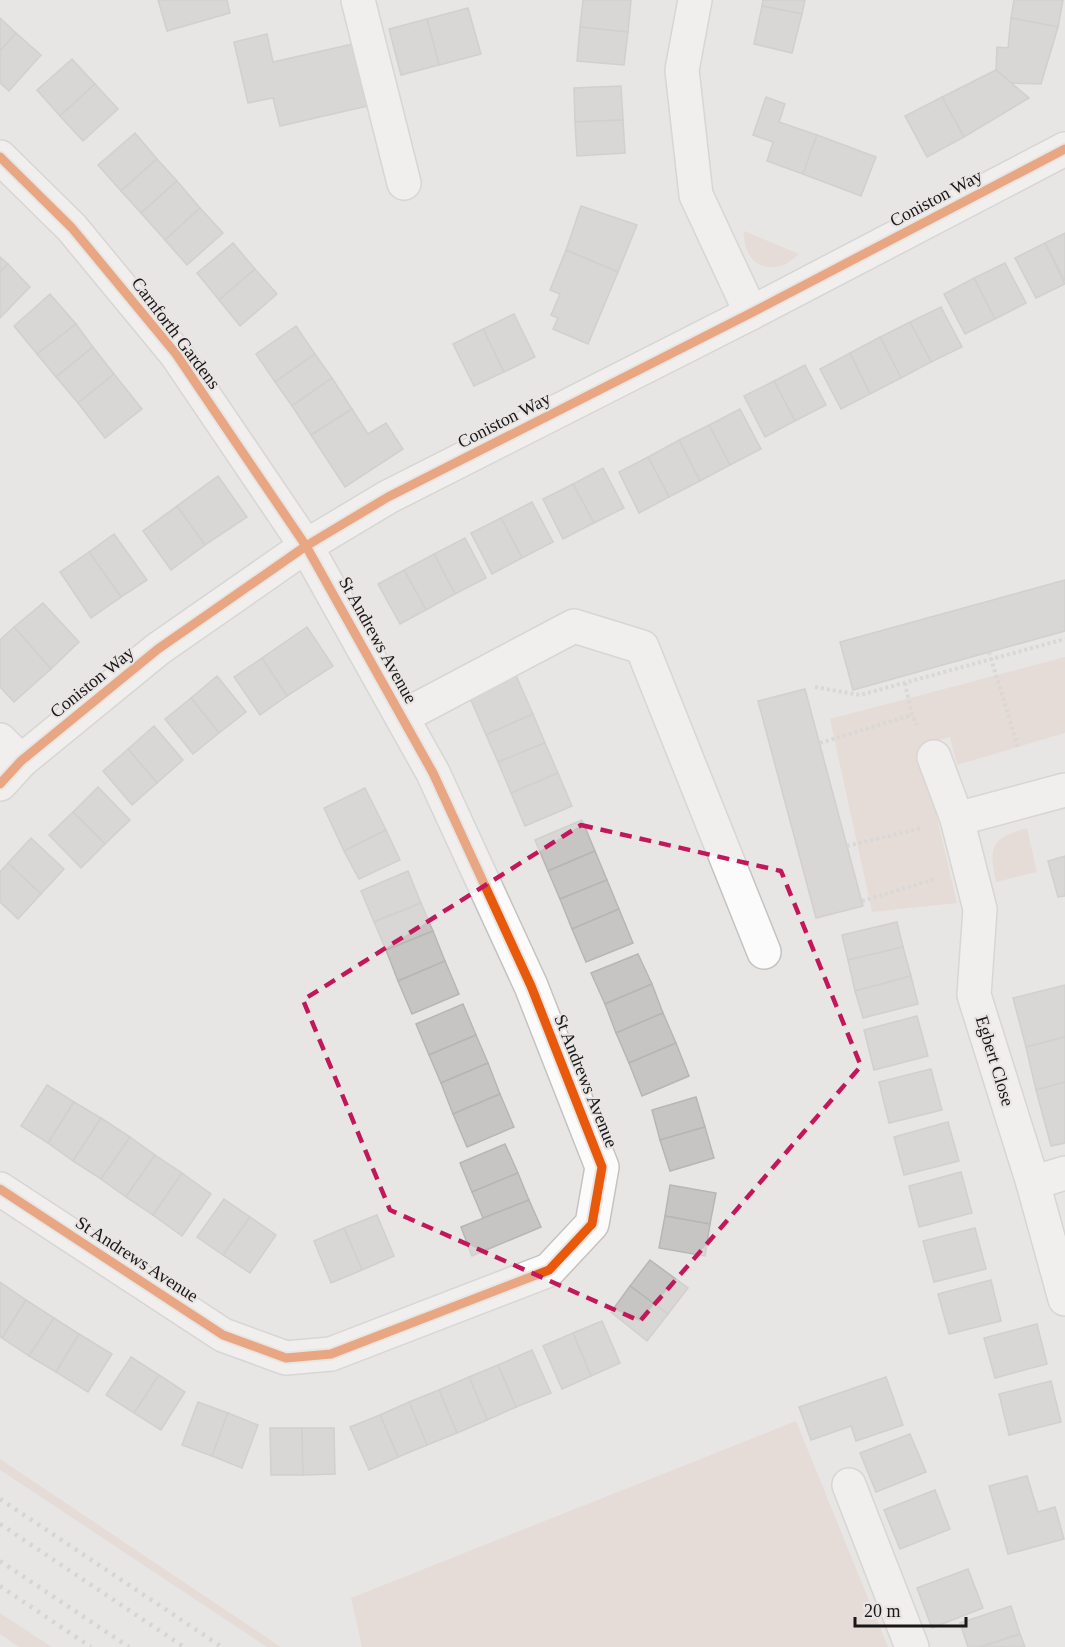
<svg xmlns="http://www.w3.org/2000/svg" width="1065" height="1647" viewBox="0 0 1065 1647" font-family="Georgia,serif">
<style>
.green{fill:#e5d0c8}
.building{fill:#c6c5c4;stroke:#b7b6b5;stroke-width:1.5}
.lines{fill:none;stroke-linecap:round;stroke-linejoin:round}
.minor-casing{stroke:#c4c3c1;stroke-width:36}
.path{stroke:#c7c7c6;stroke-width:4;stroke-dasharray:3 3;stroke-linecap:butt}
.minor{stroke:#fcfbfb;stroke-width:33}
.rail{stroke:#c3c2c2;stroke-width:4.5;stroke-dasharray:3 6;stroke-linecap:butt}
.cycleway-casing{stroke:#e9e5e3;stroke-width:13}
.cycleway{stroke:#e8590c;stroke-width:9}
.marked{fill:none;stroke:#c2185b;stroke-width:4.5;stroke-dasharray:12 8;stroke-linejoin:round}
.labels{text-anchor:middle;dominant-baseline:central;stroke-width:4.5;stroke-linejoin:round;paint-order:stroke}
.street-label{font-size:18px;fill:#191717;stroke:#e9e5e3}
</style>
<rect width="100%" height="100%" fill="#e8e6e4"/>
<g class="green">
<path d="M744,231l55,23c-5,4 -10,9 -16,11 -26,9 -40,-11 -39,-34z"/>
<path d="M1065,657v76l-108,32 -7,-28 -30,8 37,158 -85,9 -42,-193z"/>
<path d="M1027,828l10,44 -41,10c-8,-36 -4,-44 31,-54z"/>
<path d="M796,1421l92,226h-526l-11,-49z"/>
<path d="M0,1459l281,188h-14l-267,-177z"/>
<path d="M0,1613l52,34h-33l-19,-13z"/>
</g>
<g class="building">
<path d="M158,0h69l3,13 -63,18z"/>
<path d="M583,0h48l-3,32 -48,-5z"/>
<path d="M763,0h42l-3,14 -40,-8z"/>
<path d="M1014,0h49l-5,27 -47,-9z"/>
<path d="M762,6l40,8 -10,39 -38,-9z"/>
<path d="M468,8l13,46 -42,11 -12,-46z"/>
<path d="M0,18l16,15 -16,18z"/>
<path d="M1011,18l47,9 -17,57 -30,-1 -15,-13 1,-23 11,1z"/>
<path d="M427,19l12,46 -38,10 -12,-46z"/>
<path d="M580,27l48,5 -4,33 -47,-4z"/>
<path d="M16,33l25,22 -32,36 -9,-8v-32z"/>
<path d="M267,34l6,28 80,-18 15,62 -88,20 -7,-28 -25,5 -14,-61z"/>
<path d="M72,59l23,25 -35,32 -23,-26z"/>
<path d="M996,70l33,28 -65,39 -22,-40z"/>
<path d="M95,84l23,25 -35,32 -23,-25z"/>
<path d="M621,86l2,34 -48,2 -1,-34z"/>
<path d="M766,97l19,7 -6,18 38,13 -14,39 -36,-13 6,-19 -20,-7z"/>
<path d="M942,97l22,40 -37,20 -22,-41z"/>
<path d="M623,120l2,33 -48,3 -2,-34z"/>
<path d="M135,133l22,26 -36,32 -23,-26z"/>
<path d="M817,135l59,22 -15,39 -58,-22z"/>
<path d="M157,159l20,22 -36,32 -20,-22z"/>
<path d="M177,181l23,27 -35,32 -24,-27z"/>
<path d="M581,206l56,19 -19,47 -52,-22z"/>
<path d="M200,208l23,25 -36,32 -22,-25z"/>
<path d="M1065,233v48l-20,-38z"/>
<path d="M233,243l22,26 -36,31 -22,-27z"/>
<path d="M1045,243l20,41 -29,14 -21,-40z"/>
<path d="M566,250l52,22 -30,72 -35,-15 5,-11 -7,-3 9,-21 -10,-4z"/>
<path d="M0,257l8,7 -8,8z"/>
<path d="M1005,263l21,40 -31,16 -21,-41z"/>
<path d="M8,264l22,23 -30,31v-46z"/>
<path d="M255,269l22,25 -37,32 -21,-26z"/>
<path d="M974,278l21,41 -30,15 -21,-40z"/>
<path d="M50,294l26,30 -39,30 -23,-28z"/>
<path d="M941,307l21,40 -31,15 -21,-40z"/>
<path d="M514,314l21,43 -31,15 -21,-43z"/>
<path d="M910,322l21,40 -30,16 -21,-41z"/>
<path d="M76,324l17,23 -37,30 -19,-23z"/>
<path d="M296,326l19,28 -40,28 -19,-28z"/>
<path d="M483,329l21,43 -30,14 -21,-42z"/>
<path d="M880,337l21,41 -31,16 -20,-41z"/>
<path d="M93,347l21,27 -36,29 -22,-26z"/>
<path d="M850,353l20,41 -29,15 -21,-40z"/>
<path d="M315,354l17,24 -40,28 -17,-24z"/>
<path d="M805,365l21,40 -31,16 -21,-40z"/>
<path d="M114,374l28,35 -37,29 -27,-35z"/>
<path d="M332,378l20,31 -41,26 -19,-29z"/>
<path d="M774,381l21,40 -30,16 -21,-41z"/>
<path d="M352,409l16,25 18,-11 17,26 -58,38 -34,-52z"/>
<path d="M740,409l21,40 -31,16 -21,-40z"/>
<path d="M709,425l21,40 -30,16 -21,-41z"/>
<path d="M679,440l21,41 -31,16 -21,-40z"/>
<path d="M648,457l21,40 -30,16 -20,-41z"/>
<path d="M603,468l21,40 -30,15 -21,-39z"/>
<path d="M218,476l29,41 -42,28 -28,-39z"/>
<path d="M573,484l21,39 -31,16 -20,-40z"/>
<path d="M532,502l21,40 -31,16 -21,-40z"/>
<path d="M177,506l28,39 -34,25 -28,-39z"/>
<path d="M501,518l21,40 -30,16 -21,-41z"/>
<path d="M114,534l33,46 -26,17 -32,-45z"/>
<path d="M465,538l21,40 -31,16 -21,-40z"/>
<path d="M89,552l32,45 -30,21 -31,-46z"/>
<path d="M434,554l21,40 -29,16 -22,-40z"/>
<path d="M404,570l22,40 -26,14 -22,-40z"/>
<path d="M1065,580v51l-212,59 -13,-48z"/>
<path d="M43,603l36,39 -28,27 -37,-42z"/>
<path d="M14,627l37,42 -37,33 -14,-15v-47z"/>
<path d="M307,627l26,39 -46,30 -25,-38z"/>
<path d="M262,658l25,38 -27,19 -26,-38z"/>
<path d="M514,671l19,43 -47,21 -19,-44z"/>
<path d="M217,676l29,36 -27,21 -28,-35z"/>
<path d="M805,689l58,217 -47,12 -58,-217z"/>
<path d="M191,698l28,35 -26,21 -28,-35z"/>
<path d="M533,714l12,29 -47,19 -12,-27z"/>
<path d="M154,726l29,34 -26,23 -29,-34z"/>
<path d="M545,743l13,30 -47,20 -13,-31z"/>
<path d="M128,749l29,34 -25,22 -29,-34z"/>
<path d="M558,773l14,33 -47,20 -14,-33z"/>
<path d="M98,787l32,33 -25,24 -32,-32z"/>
<path d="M365,788l21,42 -42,21 -20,-43z"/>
<path d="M73,812l32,32 -24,24 -32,-33z"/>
<path d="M582,820l13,31 -47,20 -13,-31z"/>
<path d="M386,830l14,30 -41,19 -15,-28z"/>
<path d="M31,838l33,31 -23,25 -33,-31z"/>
<path d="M595,851l12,29 -47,19 -12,-28z"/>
<path d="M1065,856v40l-7,1 -10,-36z"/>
<path d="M8,863l33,31 -23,25 -18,-17v-30z"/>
<path d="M408,871l13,32 -47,19 -13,-31z"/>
<path d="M607,880l12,29 -47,20 -12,-30z"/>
<path d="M421,903l12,28 -47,19 -12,-28z"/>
<path d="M619,909l14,34 -47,19 -14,-33z"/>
<path d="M897,922l6,25 -55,13 -6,-25z"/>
<path d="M433,931l12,30 -47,20 -12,-31z"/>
<path d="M903,947l8,29 -56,15 -7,-31z"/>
<path d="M638,954l14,30 -47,20 -14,-31z"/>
<path d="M445,961l14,33 -47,20 -14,-33z"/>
<path d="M911,976l7,28 -55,14 -8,-27z"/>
<path d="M652,984l11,29 -47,20 -11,-29z"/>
<path d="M1065,985v52l-39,10 -13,-49z"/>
<path d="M463,1004l13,31 -47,20 -13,-31z"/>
<path d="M663,1013l13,30 -47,20 -13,-30z"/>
<path d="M917,1016l11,40 -54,14 -10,-40z"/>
<path d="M476,1035l12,28 -47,20 -12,-28z"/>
<path d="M1065,1037v45l-29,8 -10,-43z"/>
<path d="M676,1043l13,33 -47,20 -13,-33z"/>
<path d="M488,1063l12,31 -47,20 -12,-31z"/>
<path d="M931,1069l11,41 -53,13 -10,-41z"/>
<path d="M1065,1082v61l-14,3 -15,-56z"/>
<path d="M47,1085l27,17 -26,41 -27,-17z"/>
<path d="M500,1094l14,33 -47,20 -14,-33z"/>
<path d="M696,1097l9,30 -45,13 -8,-30z"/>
<path d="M74,1102l27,16 -28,43 -25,-18z"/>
<path d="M101,1118l29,19 -29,42 -28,-18z"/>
<path d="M948,1122l11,39 -55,14 -10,-38z"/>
<path d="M705,1127l9,31 -44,13 -10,-31z"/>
<path d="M130,1137l25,18 -29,42 -25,-18z"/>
<path d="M505,1144l13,29 -46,19 -12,-29z"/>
<path d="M155,1155l27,18 -29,42 -27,-18z"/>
<path d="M961,1172l11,41 -53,14 -10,-41z"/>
<path d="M182,1173l29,21 -29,42 -29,-21z"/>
<path d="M518,1173l11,27 -46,18 -11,-26z"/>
<path d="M670,1185l46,8 -6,31 -45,-8z"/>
<path d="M224,1199l26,18 -27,38 -26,-18z"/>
<path d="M529,1200l12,27 -69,29 -11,-29z"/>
<path d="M377,1215l17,41 -32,14 -18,-42z"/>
<path d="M665,1216l45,8 -5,32 -46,-8z"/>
<path d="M250,1217l26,18 -26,38 -27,-18z"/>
<path d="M344,1228l18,42 -31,13 -17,-42z"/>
<path d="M975,1228l11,41 -52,13 -11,-41z"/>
<path d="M650,1260l38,28 -20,26 -38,-28z"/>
<path d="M991,1280l10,41 -52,13 -11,-40z"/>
<path d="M0,1282l26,18 -24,38 -2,-2z"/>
<path d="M630,1286l38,28 -21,27 -36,-29z"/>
<path d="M26,1300l28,18 -25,38 -27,-18z"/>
<path d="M54,1318l25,16 -23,38 -27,-16z"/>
<path d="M602,1321l18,42 -29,13 -18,-43z"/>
<path d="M1037,1324l10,40 -52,14 -11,-40z"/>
<path d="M573,1333l18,43 -29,13 -19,-43z"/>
<path d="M79,1334l33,20 -24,38 -32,-20z"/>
<path d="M532,1350l19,43 -35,14 -18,-42z"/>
<path d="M131,1357l28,18 -25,38 -28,-18z"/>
<path d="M498,1365l18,42 -29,13 -18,-43z"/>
<path d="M159,1375l26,17 -24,38 -27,-17z"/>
<path d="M469,1377l18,43 -30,13 -18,-43z"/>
<path d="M886,1377l17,48 -47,16 -5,-15 -40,14 -12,-33z"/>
<path d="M1051,1381l10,41 -52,13 -10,-41z"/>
<path d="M439,1390l18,43 -30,12 -18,-43z"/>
<path d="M198,1402l30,11 -16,43 -30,-11z"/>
<path d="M409,1402l18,43 -29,12 -18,-42z"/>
<path d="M228,1413l30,12 -16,43 -30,-12z"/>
<path d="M380,1415l18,42 -29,13 -19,-43z"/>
<path d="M270,1428h32l1,47h-32z"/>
<path d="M302,1428h32l1,46 -32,1z"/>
<path d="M910,1434l16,38 -50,20 -16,-39z"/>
<path d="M1027,1476l11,36 17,-5 9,32 -56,15 -19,-68z"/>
<path d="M935,1490l15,39 -50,20 -16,-39z"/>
<path d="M968,1569l15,39 -51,20 -15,-40z"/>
<path d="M1011,1606l9,28 -40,13h-12l-8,-24z"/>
<path d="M1020,1634l5,13h-45z"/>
</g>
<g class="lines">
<defs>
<g id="minor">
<path d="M358,0l46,183"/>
<path d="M695,0l-13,70 14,125 55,118"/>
<path d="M0,157l72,71 104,126 130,192 127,227 98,213 71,181 -10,57 -43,46 -218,84 -45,4 -63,-23 -223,-146"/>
<path d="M402,717l172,-91 68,21 122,305"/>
<path d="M0,740l21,21"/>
<path d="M934,757l23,62 23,90 -6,86 59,188 32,116"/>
<path d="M0,784l21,-23 137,-112 148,-103 82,-49 363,-184 314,-164"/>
<path d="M957,819l108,-29"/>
<path d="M1033,1183l32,-10"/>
<path d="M849,1485l63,162"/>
</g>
</defs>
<use href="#minor" class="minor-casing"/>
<g class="path">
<path d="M989,652l29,95"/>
<path d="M905,683l7,32 5,10"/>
<path d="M815,687l45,8 205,-56"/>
<path d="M820,743l92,-28"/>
<path d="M847,846l75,-18"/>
<path d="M862,901l73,-22"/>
</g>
<use href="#minor" class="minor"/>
<g class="rail">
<path d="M0,1499l222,148"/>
<path d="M0,1524l184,123"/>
<path d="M0,1561l129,86"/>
<path d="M0,1586l91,61"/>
</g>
<defs>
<g id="cycleway">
<path d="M0,157l72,71 104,126 130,192 127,227 98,213 71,181 -10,57 -43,46 -218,84 -45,4 -63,-23 -223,-146"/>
<path d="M0,784l21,-23 137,-112 148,-103 82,-49 363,-184 314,-164"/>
</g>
</defs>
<use href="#cycleway" class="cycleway-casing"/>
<use href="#cycleway" class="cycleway"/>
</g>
<path d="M0 0H1065V1647H0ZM581,825l200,46 80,195 -221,255 -250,-111 -87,-210z" fill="#e8e6e4" fill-opacity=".55" fill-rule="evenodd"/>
<path class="marked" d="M581,825l200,46 80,195 -221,255 -250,-111 -87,-210z"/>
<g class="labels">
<g class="street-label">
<text transform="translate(936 198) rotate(-28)">Coniston Way</text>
<text transform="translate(176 333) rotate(53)">Carnforth Gardens</text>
<text transform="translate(504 420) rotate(-27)">Coniston Way</text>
<text transform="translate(378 640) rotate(61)">St Andrews Avenue</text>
<text transform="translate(92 682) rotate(-39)">Coniston Way</text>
<text transform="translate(995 1061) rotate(73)">Egbert Close</text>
<text transform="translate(586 1081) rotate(68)">St Andrews Avenue</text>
<text transform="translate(137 1259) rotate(33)">St Andrews Avenue</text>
</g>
</g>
<path d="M855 1617v9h111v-9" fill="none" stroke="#191717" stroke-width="3"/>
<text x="864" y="1617" font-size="18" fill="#191717" stroke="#e9e5e3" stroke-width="4.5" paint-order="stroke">20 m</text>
</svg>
